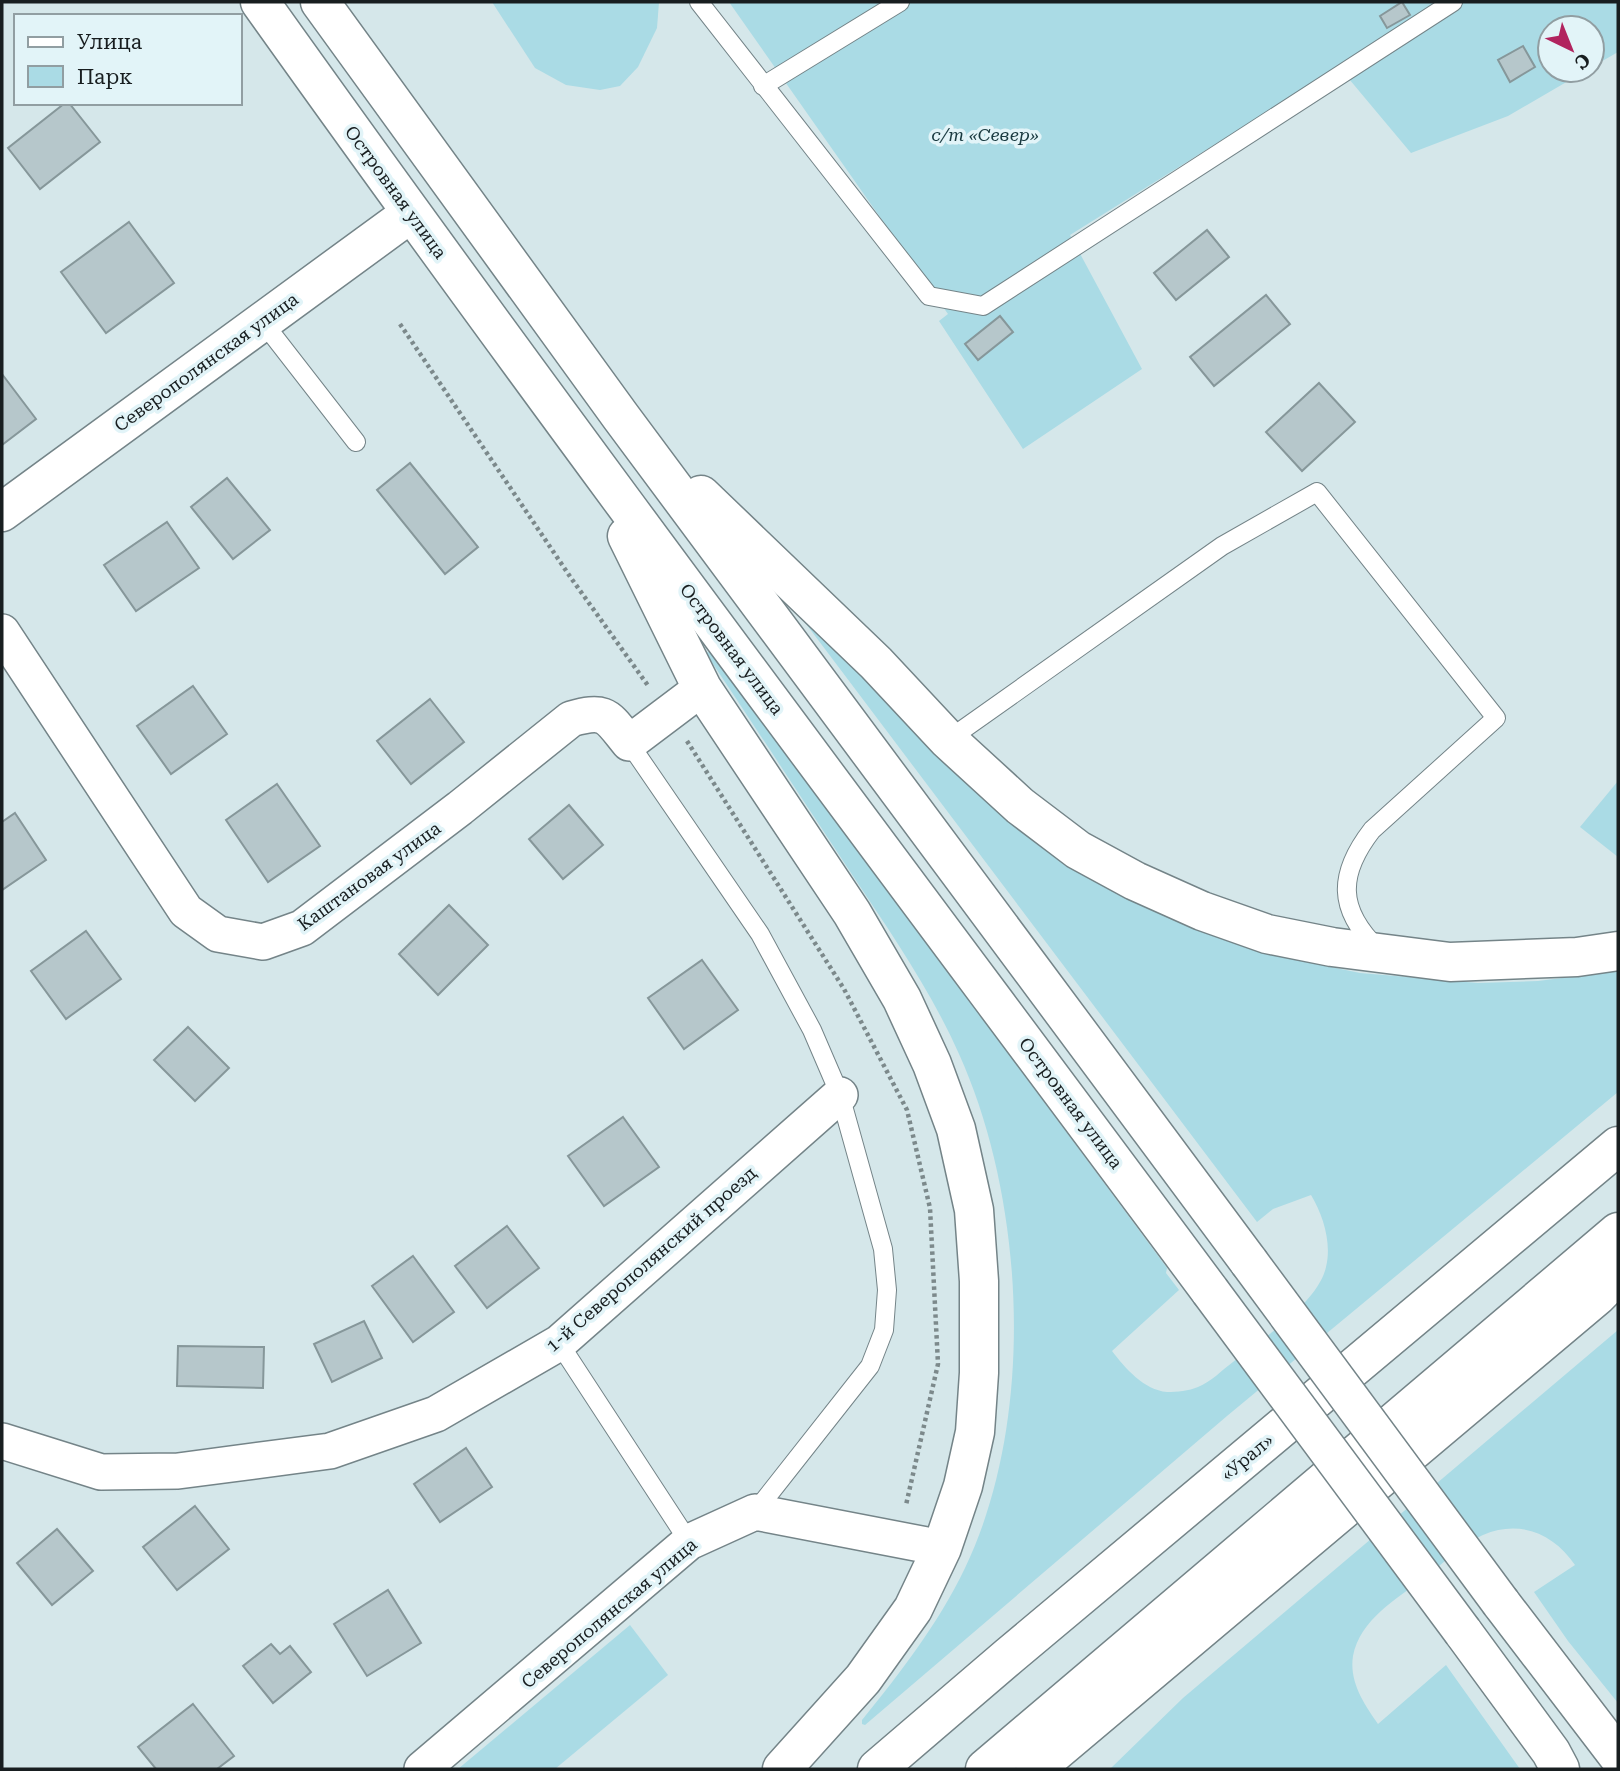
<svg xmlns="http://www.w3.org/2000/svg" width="1620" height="1771" viewBox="0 0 1620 1771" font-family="'Roboto Serif',serif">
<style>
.green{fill:#aadbe5}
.building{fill:#b6c7cb;stroke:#86979a;stroke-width:2}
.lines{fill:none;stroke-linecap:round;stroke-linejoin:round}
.service-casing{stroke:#748488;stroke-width:20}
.minor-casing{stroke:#748488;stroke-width:38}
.tertiary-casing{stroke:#748488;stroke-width:41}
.primary-casing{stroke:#748488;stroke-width:41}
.trunk-casing{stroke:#748488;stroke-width:41}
.path{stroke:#7c898b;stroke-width:4.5;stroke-dasharray:3.5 3.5;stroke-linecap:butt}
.service{stroke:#fff;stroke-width:18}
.minor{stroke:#fff;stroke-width:35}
.tertiary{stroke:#fff;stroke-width:38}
.primary{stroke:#fff;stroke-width:38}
.trunk{stroke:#fff;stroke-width:38}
.primary-bridge-casing{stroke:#748488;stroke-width:41;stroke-linecap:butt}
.primary-bridge{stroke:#fff;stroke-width:38}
.labels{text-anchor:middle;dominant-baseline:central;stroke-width:7;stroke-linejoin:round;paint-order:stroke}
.park-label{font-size:18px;font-style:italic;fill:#193a40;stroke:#e2f4f8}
.street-label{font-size:18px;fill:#181e20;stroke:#e2f4f8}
</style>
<rect width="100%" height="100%" fill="#d5e7ea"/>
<g class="green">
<path d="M492,2h167l-2,26 -19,39 -18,19 -20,4 -34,-5 -31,-17z"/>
<path d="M729,2h889v50l-26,15v-39h-42v42h37l-79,46 -97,37 -72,-86 -269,168 72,134 -119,80 -84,-128 9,-7z"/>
<path d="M745,543l166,186 33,34 68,61 54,40 227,95 67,14 118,10 60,-2 80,-10v121l-391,324 -362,309 -3,-1v-4c39,-48 76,-96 103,-152 71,-148 61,-366 -6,-514 -28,-63 -68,-121 -106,-178 -48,-73 -96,-146 -144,-218l-2,-6 5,1 455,615 -1,5 13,17 -67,61c13,17 32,39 55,41 10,0 22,-1 31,-5 13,-5 24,-17 35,-25 28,-22 85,-59 93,-95 6,-24 -3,-52 -15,-72l-38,14 -16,13z"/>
<path d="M1618,781v76l-38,-30z"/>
<path d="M1618,1330v373l-50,-62 -34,-49 41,-27c-21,-31 -55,-46 -92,-30 -19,8 -43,31 -60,44 -27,20 -63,41 -70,77 -4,26 11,48 25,68l68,-59 74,104h-410l73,-71z"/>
<path d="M630,1625l38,50 -113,94h-97z"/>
</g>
<g class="building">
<path d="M1402,2l8,13 -23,13 -7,-12z"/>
<path d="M1523,46l12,21 -25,15 -12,-22z"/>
<path d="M65,103h4l31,39 -60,47 -32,-41z"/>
<path d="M129,222l45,61 -68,50 -45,-61z"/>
<path d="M1207,230l22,27 -53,43 -22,-27z"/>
<path d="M1266,295l24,29 -76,62 -24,-29z"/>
<path d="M1000,316l13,16 -35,28 -13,-16z"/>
<path d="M2,374l34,45 -34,26z"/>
<path d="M1319,383l36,39 -53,49 -36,-39z"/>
<path d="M410,463l68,84 -33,27 -68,-84z"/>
<path d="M227,478l43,52 -37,29 -42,-52z"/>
<path d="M167,522l32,46 -63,43 -32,-46z"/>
<path d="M193,686l34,48 -56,40 -34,-48z"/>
<path d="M430,699l34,43 -53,42 -34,-43z"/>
<path d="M277,784l43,62 -52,36 -42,-62z"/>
<path d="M569,805l34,40 -40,34 -34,-40z"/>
<path d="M15,813l31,47 -44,30v-68z"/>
<path d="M449,905l39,40 -50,50 -39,-41z"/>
<path d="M86,931l35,48 -55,40 -35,-48z"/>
<path d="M702,960l36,50 -54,39 -36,-51z"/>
<path d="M188,1027l41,41 -34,33 -41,-41z"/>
<path d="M623,1117l36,50 -55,39 -36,-50z"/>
<path d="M507,1226l32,42 -52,40 -32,-42z"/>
<path d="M413,1256l41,56 -41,30 -41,-56z"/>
<path d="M364,1321l18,37 -50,24 -18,-38z"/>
<path d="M178,1346l86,1 -1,41 -86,-2z"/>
<path d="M466,1448l26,39 -52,35 -26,-38z"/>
<path d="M195,1506l34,43 -52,41 -34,-43z"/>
<path d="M57,1529l36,42 -41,34 -35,-42z"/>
<path d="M388,1590l33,53 -54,33 -33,-52z"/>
<path d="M271,1644l9,10 10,-8 21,26 -38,31 -30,-37z"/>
<path d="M193,1704l41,52 -17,13h-61l-18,-22z"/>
</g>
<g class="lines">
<defs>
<g id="service">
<path d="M699,2l230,294 54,10 470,-304"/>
<path d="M763,86l137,-84"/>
<path d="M262,321l94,121"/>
<path d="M948,740l274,-194 95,-54 179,226 -124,112c-34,44 -35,79 6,119"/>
<path d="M629,743l131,191 52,96 28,65 43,154 4,41 -3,40 -14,36 -115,146"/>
<path d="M559,1343l130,199"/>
</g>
<g id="minor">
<path d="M2,632l184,279 32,23 45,8 39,-14 158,-120 111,-89c36,-10 36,-3 58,24l73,-55"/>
<path d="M2,1441l99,31 77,-1 152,-20 106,-37 123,-71 281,-248"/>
<path d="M422,1769l267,-227 66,-30 187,36"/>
</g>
<path id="tertiary" d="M2,512l409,-299"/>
<g id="primary">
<path d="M260,2c310,435 632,861 950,1289"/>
<path d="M320,2l301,415 628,845"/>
<path d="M701,495l175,168 72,77 72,66 58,44 57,31 67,30 65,23 65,13 118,15 127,-5 41,-6"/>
<path d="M627,536l75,152 150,225 50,86 30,65 24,65 18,81 5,71v92l-4,59 -12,54 -21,62 -29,61 -50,70 -81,90"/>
<path d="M1501,1603l117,153"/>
<path d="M1463,1632l88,120 9,17"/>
<path d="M1035,1769l562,-473 21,-21"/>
</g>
<g id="trunk">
<path d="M877,1769l132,-113 609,-510"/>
<path d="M985,1769l633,-537"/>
</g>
</defs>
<use href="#service" class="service-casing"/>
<use href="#minor" class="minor-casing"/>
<use href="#tertiary" class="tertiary-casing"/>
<use href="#primary" class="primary-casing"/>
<use href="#trunk" class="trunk-casing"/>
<g class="path">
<path d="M400,324l171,254 78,109"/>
<path d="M687,741l157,248 63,121 23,98 8,156 -32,141"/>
</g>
<use href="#service" class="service"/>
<use href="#minor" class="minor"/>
<use href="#tertiary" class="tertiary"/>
<use href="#primary" class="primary"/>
<use href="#trunk" class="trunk"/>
<defs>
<g id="primary-bridge">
<path d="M1249,1262l252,341"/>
<path d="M1210,1291l253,341"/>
</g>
</defs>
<use href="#primary-bridge" class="primary-bridge-casing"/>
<use href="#primary-bridge" class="primary-bridge"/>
</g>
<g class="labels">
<g class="park-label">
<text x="985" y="134">с/т «Север»</text>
</g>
<g class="street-label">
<text transform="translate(396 192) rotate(54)">Островная улица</text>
<text transform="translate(206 362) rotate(-36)">Северополянская улица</text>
<text transform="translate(732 649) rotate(53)">Островная улица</text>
<text transform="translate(369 876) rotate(-36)">Каштановая улица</text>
<text transform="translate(1071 1103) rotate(53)">Островная улица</text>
<text transform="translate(651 1259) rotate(-41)">1-й Северополянский проезд</text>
<text transform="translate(1247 1457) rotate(-40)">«Урал»</text>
<text transform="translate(609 1613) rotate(-40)">Северополянская улица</text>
</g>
</g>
<rect width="1620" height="1771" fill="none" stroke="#181e20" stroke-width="7"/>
<rect x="14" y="14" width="228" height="91" fill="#e2f4f8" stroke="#919ea2" stroke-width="2"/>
<rect x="28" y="37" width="35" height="10" fill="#ffffff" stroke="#919ea2" stroke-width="2"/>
<text x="77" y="49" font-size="21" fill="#181e20">Улица</text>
<rect x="28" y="66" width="35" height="21" fill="#aadbe5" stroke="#919ea2" stroke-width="2"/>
<text x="77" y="84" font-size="21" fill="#181e20">Парк</text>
<g transform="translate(1571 49) rotate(137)"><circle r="33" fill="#e2f4f8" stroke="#919ea2" stroke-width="2"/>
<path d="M0-5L12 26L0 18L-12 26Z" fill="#b1245f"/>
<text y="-10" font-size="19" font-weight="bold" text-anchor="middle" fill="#181e20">С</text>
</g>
</svg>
